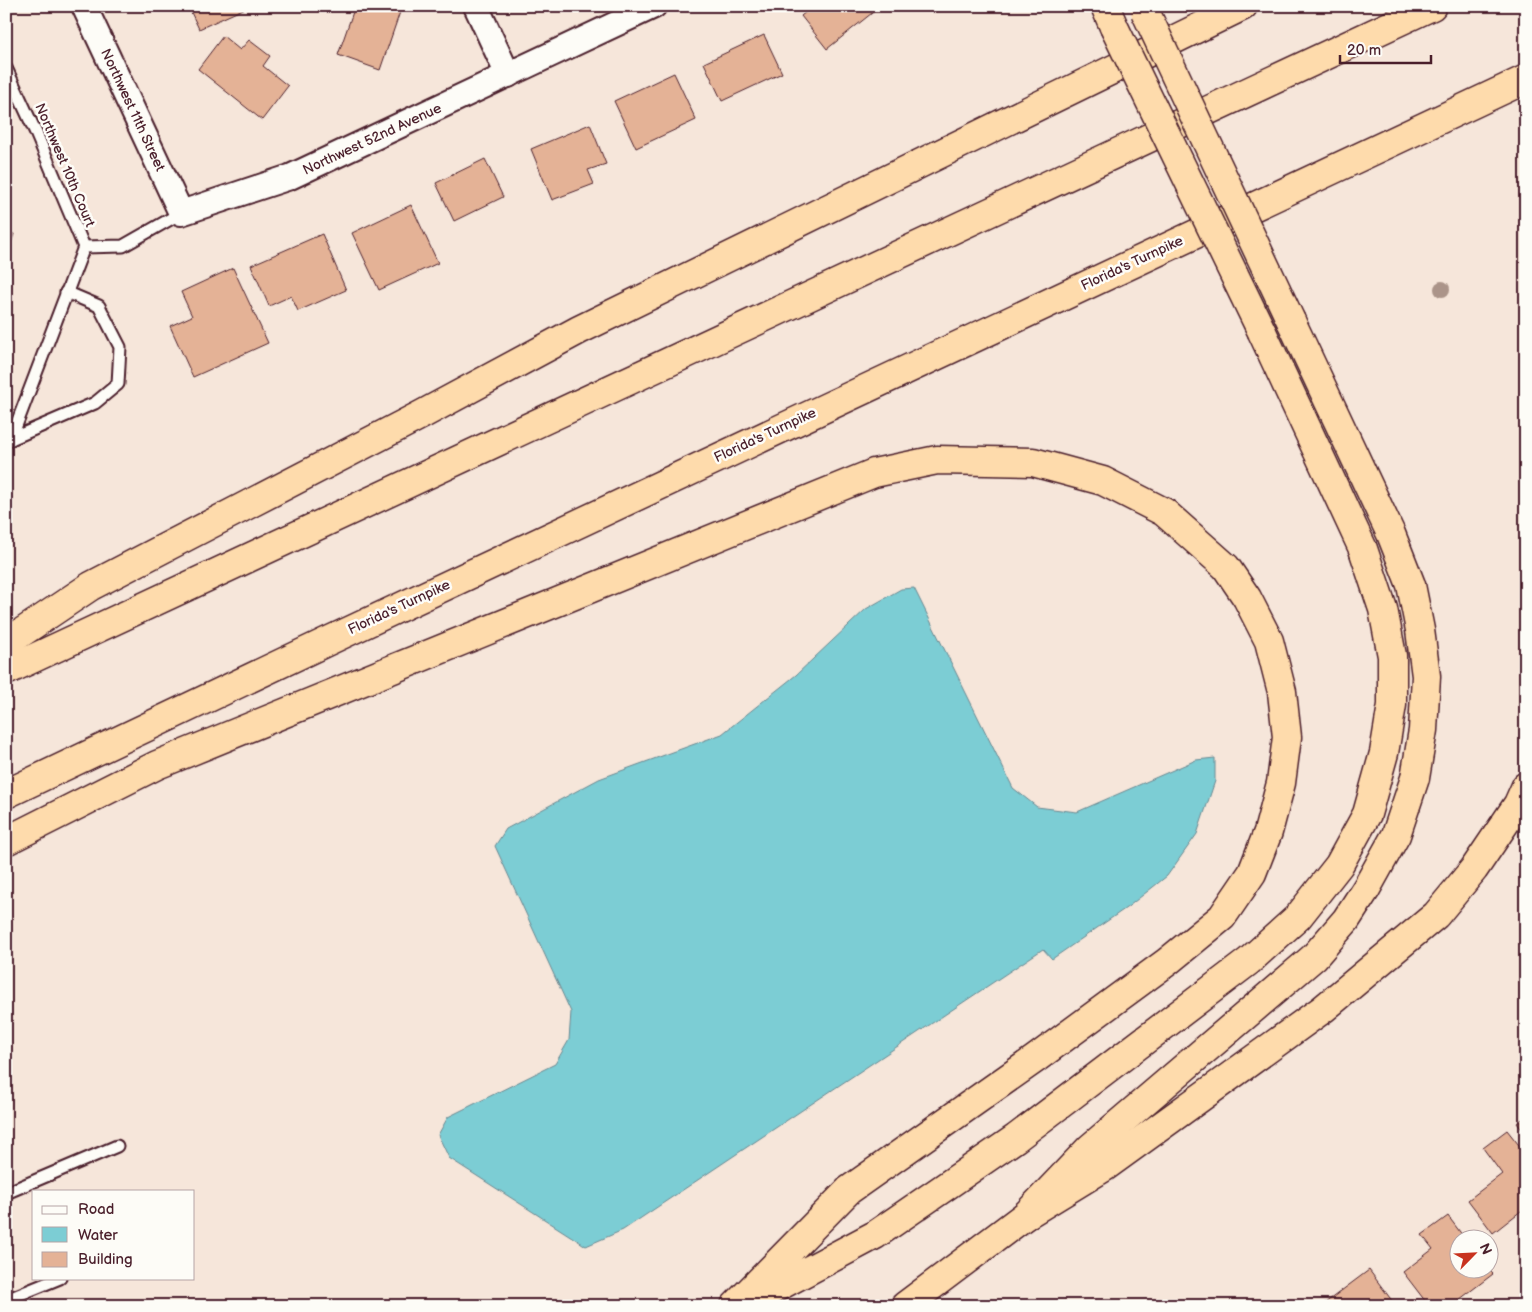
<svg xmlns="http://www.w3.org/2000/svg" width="1532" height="1312" viewBox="0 0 1532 1312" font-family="'Balsamiq Sans',sans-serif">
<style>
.water{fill:#7ccdd4;stroke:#688790}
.building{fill:#e4b296;stroke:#4a1f2b}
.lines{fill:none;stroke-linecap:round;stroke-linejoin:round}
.lane-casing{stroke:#4a1f2b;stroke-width:15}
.street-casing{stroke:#4a1f2b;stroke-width:28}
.highway-casing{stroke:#4a1f2b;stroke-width:31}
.lane{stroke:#fdfcf7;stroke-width:11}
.street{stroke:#fdfcf7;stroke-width:24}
.highway{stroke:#fedbac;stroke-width:28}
.highway-bridge-casing{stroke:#4a1f2b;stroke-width:31;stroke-linecap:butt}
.highway-bridge{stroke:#fedbac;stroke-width:28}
.tree{fill:#ab9489}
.labels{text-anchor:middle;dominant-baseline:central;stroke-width:5;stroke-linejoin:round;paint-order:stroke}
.street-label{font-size:14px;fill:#4a1f2b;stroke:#fdfcf7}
</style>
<rect width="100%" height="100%" fill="#f6e6da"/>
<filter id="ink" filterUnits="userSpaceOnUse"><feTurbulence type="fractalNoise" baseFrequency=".02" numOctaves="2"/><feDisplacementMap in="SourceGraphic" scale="10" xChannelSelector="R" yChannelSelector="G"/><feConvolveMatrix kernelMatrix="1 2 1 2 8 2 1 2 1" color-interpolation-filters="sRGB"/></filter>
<g filter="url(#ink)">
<path class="water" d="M914,588l99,200 24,19 40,5 119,-52 19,-2v23l-18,53 -30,42 -38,30 -77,53 -9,-10 -420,281 -37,16 -137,-88 -11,-23 10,-18 107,-53 14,-24 2,-28 -76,-166 11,-17 93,-50 123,-45 74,-59 70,-66 35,-20z"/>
<g class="building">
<path d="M188,6h62l-51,23z"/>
<path d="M359,6h43l-22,64 -42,-15 16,-46 3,2z"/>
<path d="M813,6h62l2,3 -50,40 -26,-33z"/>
<path d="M764,35l18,38 -60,28 -18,-38z"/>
<path d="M223,36l17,14 9,-10 21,16 -7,10 25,20 -26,34 -64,-51z"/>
<path d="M674,73l22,47 -60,28 -22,-47z"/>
<path d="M590,124l16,40 -18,6 6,14 -42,16 -21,-51z"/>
<path d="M485,159l18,38 -49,24 -18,-38z"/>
<path d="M411,205l27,58 -59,27 -27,-57z"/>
<path d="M6,231l8,3 -6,19 -2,-1z"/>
<path d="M322,234l24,56 -48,21 -7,-15 -22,10 -18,-41z"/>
<path d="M233,268l35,75 -75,34 -23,-51 22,-10 -11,-24z"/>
<path d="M1526,1116v19l-9,-12z"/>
<path d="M1507,1130l19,24v53l-33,26 -25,-33 34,-26 -19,-26z"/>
<path d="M1448,1216l18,24h-6v30h29l4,4 -42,32h-22l-26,-34 30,-23 -11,-14z"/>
<path d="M1369,1270l27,36h-75z"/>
</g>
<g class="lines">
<defs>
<g id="lane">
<path d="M6,68l30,65 48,114 -73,192 -5,3"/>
<path d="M84,247l39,-1 58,-33"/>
<path d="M11,439l84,-36 23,-19 2,-37 -21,-41 -33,-14"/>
<path d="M6,1193l111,-47"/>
<path d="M6,1300l54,-22"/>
</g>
<g id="street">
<path d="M84,6l97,207 109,-36 364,-171"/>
<path d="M476,6l32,69"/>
</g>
<g id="highway">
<path d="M1105,6l9,21"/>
<path d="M6,643l85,-57 330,-171 158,-85 664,-324"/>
<path d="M6,671l1426,-665"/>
<path d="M6,794l320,-152 1200,-563"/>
<path d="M6,841l151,-76 717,-292 63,-13 96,2 70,19 61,31 62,55 21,31 22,43 13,51 5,45 -6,46 -13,49 -16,41 -30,44 -55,45 -132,97 -186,131 -114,116"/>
<path d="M1026,1215l64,-67 224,-191 32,-37 20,-31 30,-54 19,-57 8,-48 3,-54 -6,-46 -9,-45 -20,-51 -100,-213"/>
<path d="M751,1301l124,-66 141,-97 233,-177 49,-44 41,-52 28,-51 17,-61 8,-48v-49l-9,-47 -20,-60 -101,-217"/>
<path d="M905,1306l121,-91 80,-49 217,-157 113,-94 38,-46 44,-65 8,-18"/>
</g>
</defs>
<use href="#lane" class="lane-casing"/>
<use href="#street" class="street-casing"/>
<use href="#highway" class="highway-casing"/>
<use href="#lane" class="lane"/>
<use href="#street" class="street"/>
<use href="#highway" class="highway"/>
<defs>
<g id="highway-bridge">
<path d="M1145,11l146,310"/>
<path d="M1114,27l148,305"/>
</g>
</defs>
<use href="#highway-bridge" class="highway-bridge-casing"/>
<use href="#highway-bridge" class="highway-bridge"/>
</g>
<circle class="tree" cx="1442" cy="289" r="8"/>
</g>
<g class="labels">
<g class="street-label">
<text transform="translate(133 110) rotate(65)">Northwest 11th Street</text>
<text transform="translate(372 139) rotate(-25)">Northwest 52nd Avenue</text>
<text transform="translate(65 165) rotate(67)">Northwest 10th Court</text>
<text transform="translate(1132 263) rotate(-25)">Florida's Turnpike</text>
<text transform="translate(765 435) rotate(-25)">Florida's Turnpike</text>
<text transform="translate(399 607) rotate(-25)">Florida's Turnpike</text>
</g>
</g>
<rect width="1532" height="1312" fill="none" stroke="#fdfcf7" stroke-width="25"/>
<rect x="12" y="12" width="1507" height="1287" fill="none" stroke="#4a1f2b" stroke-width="2" filter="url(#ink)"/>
<rect x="32" y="1190" width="162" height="90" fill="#fdfcf7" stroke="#b5a4a5"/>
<rect x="42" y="1206" width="25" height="8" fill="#fdfcf7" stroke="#b5a4a5"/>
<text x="78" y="1214" font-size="15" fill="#4a1f2b">Road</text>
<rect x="42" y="1227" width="25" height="15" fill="#7ccdd4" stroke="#b5a4a5"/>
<text x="78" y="1240" font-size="15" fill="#4a1f2b">Water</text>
<rect x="42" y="1252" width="25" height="15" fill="#e4b296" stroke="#b5a4a5"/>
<text x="78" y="1264" font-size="15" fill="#4a1f2b">Building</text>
<g transform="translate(1474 1254) rotate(66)"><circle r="24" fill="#fdfcf7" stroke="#b5a4a5"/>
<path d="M0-4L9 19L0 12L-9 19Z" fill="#c8321e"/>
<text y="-8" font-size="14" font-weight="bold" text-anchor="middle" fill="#4a1f2b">N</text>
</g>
<path d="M1340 55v8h91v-8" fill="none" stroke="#4a1f2b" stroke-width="2.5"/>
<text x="1347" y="55" font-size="15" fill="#4a1f2b" stroke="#fdfcf7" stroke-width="4" paint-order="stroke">20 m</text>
</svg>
